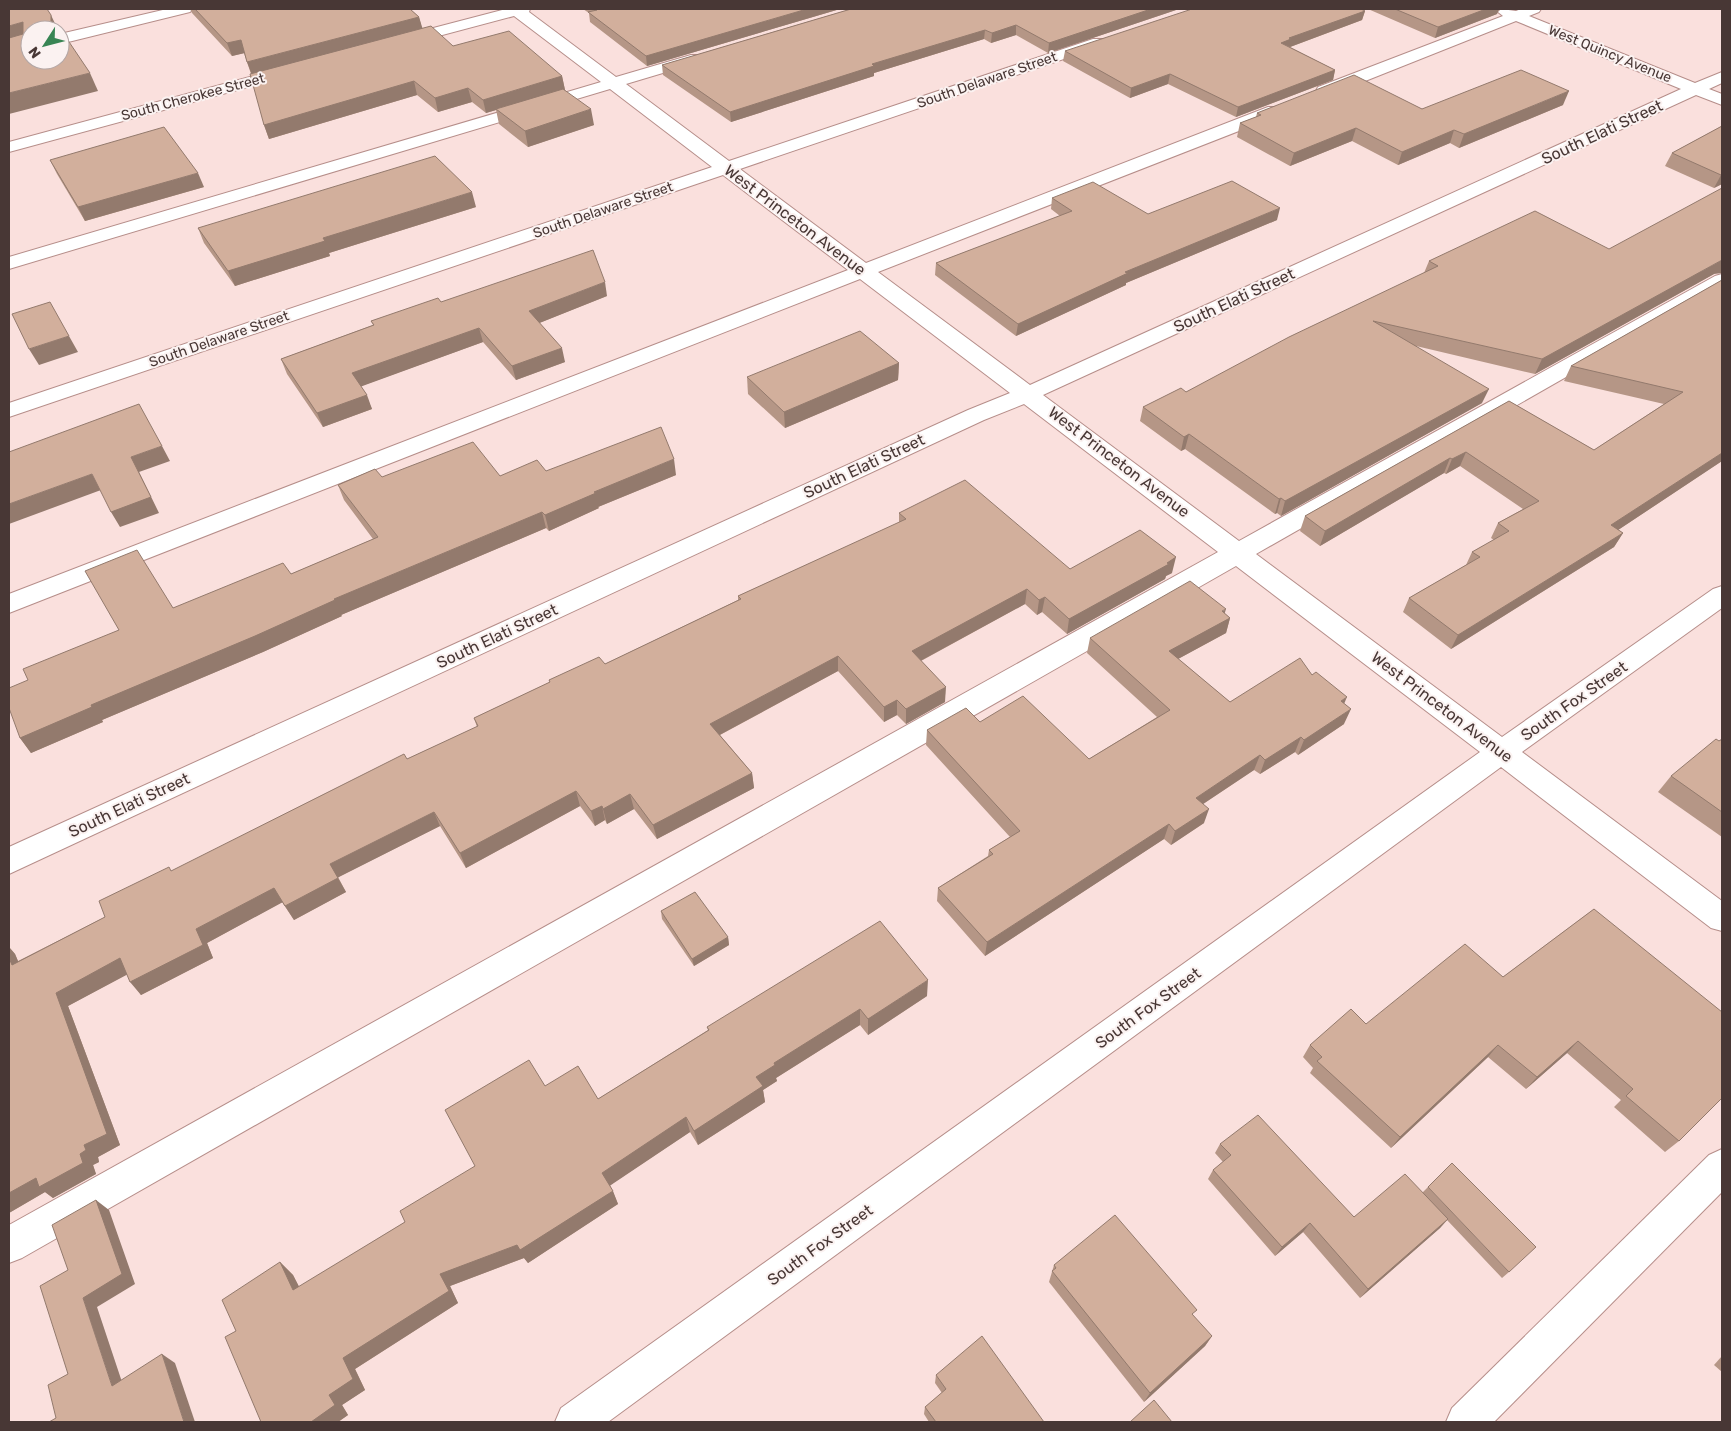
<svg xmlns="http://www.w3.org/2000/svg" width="1731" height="1431" viewBox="0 0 1731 1431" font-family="Rubik,sans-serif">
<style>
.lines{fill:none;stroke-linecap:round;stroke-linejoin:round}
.minor-casing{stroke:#b68e8a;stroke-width:2}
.minor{fill:#fff;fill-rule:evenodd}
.wall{fill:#b59686}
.shaded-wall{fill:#937a6d}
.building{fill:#d2af9c;stroke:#937a6d;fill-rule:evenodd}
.labels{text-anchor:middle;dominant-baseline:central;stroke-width:4;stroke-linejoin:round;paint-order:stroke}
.far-street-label{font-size:14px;fill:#483735;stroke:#fbf2f1}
.street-label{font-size:16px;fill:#483735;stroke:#fbf2f1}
</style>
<rect width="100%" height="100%" fill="#fae0dd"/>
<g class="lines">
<defs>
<g id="minor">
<path d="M167,9h26l-3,3 -130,32v-10z"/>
<path d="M506,9h24l-1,3 87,65 75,-22h12l2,3 -2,3 -77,23 103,77 364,-122h12l2,3 -2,3 -365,124 126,94 402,-156h12l2,4 -2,4 -402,157 152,113 651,-296 -165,-68 -186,74h-12l-2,-4 2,-4 185,-71 -5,-4 3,-3 15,2 5,-2h20l-2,3 -10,4 166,67 27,-11v11l-13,6 13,5v11l-26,-10 -653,300 196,146 476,-265 7,-2v14l-466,266 246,183 211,-148 9,-3v22l-200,144 200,149v30l-11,-3 -210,-161 -893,655h-53l6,-14 919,-656 -244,-186 -1214,692 -13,5v-38l1209,-673 -194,-148 -40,16 -975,454v-27l959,-437 42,-17 -150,-114 -851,334v-19l839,-324 -125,-95 -714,242v-14l703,-236 -102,-78 -601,180v-12l592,-175 -87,-66 -113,30 -6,-2 -2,-3 2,-3z"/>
<path d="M287,67l6,2 2,3 -2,3 -284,77v-10z"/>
<path d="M1722,1149v43l-228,230h-48l6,-14 257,-253z"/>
</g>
</defs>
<use href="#minor" class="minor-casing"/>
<use href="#minor" class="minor"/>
</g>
<g class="wall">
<path d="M190,9h220l9,8 3,12 31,17 109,30 3,14 29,35 -66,22 -29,-23 -3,-14 -10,3 -14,-11 -34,10 -21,-17 -148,44 -5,-14 -13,-51 -7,-21 -12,3 -40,-43z"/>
<path d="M583,9h257l-193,57 -57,-44 -1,-9z"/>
<path d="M851,9h328l-131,44 -32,-18 -25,8 -7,-4 -110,34v3l-143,46 -68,-47 -1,-10z"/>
<path d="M1368,9h131l-2,5 -62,24z"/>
<path d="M1365,11l-3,9 -72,27 45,23 -2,10 -97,37 -68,-33 -38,14 -67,-37 2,-10z"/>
<path d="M1563,105l-104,43 -9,-5 -52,22 -46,-24 -62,25 -53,-29 3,-14 16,-6 1,-4z"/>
<path d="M1722,126v58l-8,4 -49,-22 7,-13z"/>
<path d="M50,160l154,27 -119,34 -28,-47z"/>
<path d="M1052,198l96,16 129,6 -151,63v2l-110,51 -81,-61 1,-12 124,-47 -9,-7z"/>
<path d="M476,207l-147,46 1,3 -95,30 -31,-43 -6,-15z"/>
<path d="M1609,249l105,25 -179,100 -119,-28 66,57 -201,113 -4,-3 -2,1 -90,-65 -4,2 -41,-30 3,-14 43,-15 238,-119 5,-12z"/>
<path d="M1722,280v181l-104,69 5,3 -9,14 -163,102 -48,-37 6,-14 57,-33 6,-13 22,-12 -3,-2 7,-15 25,-14 -63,-43 -14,8 -2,-1 -124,73 -20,-15 5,-15 204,-115 85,49 70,-46 -100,-23 7,-15z"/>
<path d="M607,296l-68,27 26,39 -49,18 -33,-38 -122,44 11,23 -49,18 -36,-53 -6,-15 92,-34 -2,-4 70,-19z"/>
<path d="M899,363l-1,17 -113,48 -37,-34 -1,-17z"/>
<path d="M546,471l130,4 -78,32 1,1 -50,23 -3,-3 -205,87 1,1 -79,36 -161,68 1,2 -72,31 -11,-15 8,-58 145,-72 118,-34 82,-35 -29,-39 -6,-15 44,-8 118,-1z"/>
<path d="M899,513l171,56 102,4 -6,3 -1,3 -98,55 -25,-22 -5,3 -12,-11 -104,57 24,41 -39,22 -9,-9 -13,7 -46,-51 -118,64 32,38 2,15 -97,51 -23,-30 -27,15 -2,-4 -10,6 -15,-20 -114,62 -26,-42 -102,51 8,15 -52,28 -12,-18 -75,41 6,15 -72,37 -14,-21 -59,32 52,139 -22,12 1,5 -6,3 3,9 -43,24 -8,-6 -36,21v-266l6,7 3,7 87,-44 67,-46 235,-112 70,-32 -3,-9 76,-36 -1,-2 56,-16 133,-64v-4l161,-73z"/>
<path d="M1224,613l6,5 -4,15 -48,26 52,43 82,-27 32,29v20l-46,31 -3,-3 -35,22 -6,-4 -51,34 1,19 -33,22 -7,-6 -179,117 -48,-55 1,-13 50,-32 1,-6 21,-13 -84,-92 1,-15 53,-8 109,37 68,-42 -70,-64 3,-15z"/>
<path d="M1722,739v98l-64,-45 13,-16z"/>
<path d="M1594,909l85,232 -14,11 -51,-45 7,-7 -54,-47 -41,36 -38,-32 -97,91 -81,-75 3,-5 -10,-11 7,-12 56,-21 137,-47z"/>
<path d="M661,911l67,26 1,8 -35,21 -32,-47z"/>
<path d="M927,996l-59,39 -8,-10 -84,53 1,3 -14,9 2,12 -67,43 -8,-13 -80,53 8,19 -90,59 -4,-5 -74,28 8,17 -103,66 10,21 -23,15 6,10 -10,7h-77l-25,-91 44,-69 13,13 6,12 106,-65 70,-56 70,-80 53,13 110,-69 -1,-3z"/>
<path d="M1220,1144l134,73 69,-25 5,-5 81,85 -7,6 -55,-58 -7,8 -80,70 -57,-66 -28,24 -67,-77 5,-9 10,-8 -8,-9z"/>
<path d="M1054,1265l158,71 -7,10 -61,56 -95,-120z"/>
<path d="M1722,1356v16l-8,-7z"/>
<path d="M936,1375l108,47h-115l-5,-8 1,-7 17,-14 -7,-10z"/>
</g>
<g class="shaded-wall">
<path d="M807,9h33l-193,57 -1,-10z"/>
<path d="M1151,9h28l-131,44 1,-10z"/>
<path d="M1486,9h13l-2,5 -62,24 3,-11z"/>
<path d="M1365,11l-3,9 -72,27 -9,-4 8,-5z"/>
<path d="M51,15l7,15 -7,-2z"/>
<path d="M419,17l4,13 -171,45 -5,-13z"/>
<path d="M23,22l7,15 -21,9v-20z"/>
<path d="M1016,25v10l-25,8 1,-10z"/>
<path d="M985,30l-1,9 -110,34v3l-143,46 -1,-10 142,-48z"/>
<path d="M241,40l4,13 -13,3 -5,-13z"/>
<path d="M1335,70l-2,10 -97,37 2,-10z"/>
<path d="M90,73l8,18 -89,23v-21z"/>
<path d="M1170,74l-2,10 -38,14 1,-10z"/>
<path d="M562,76l3,14 -69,19v1l-10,3 -3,-13z"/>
<path d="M414,81l3,14 -148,44 -5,-14z"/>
<path d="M468,88l4,14 -34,10 -3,-14z"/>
<path d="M1569,91l-6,14 -104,43 5,-14z"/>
<path d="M591,109l3,16 -66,22 -3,-16z"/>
<path d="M1356,128l-4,13 -62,25 4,-13z"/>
<path d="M1454,130l-4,13 -52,22 4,-13z"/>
<path d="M198,173l6,14 -119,34 -7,-14z"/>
<path d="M1722,174v10l-8,4 7,-13z"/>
<path d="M472,192l4,15 -147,46 1,3 -95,30 -7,-15 95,-33z"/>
<path d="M1280,208l-3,12 -151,63v2l-110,51 2,-12 107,-52z"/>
<path d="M1722,260v13l-8,1 -179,100 7,-15z"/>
<path d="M605,282l2,14 -75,30 -3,-15z"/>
<path d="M479,328l4,14 -126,46 -5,-15z"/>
<path d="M69,336l9,16 -39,13 -10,-16z"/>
<path d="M562,348l3,14 -49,18 -4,-14z"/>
<path d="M899,363l-1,17 -113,48 -1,-16z"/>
<path d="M1489,389l-7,14 -201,113 4,-15z"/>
<path d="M367,395l5,14 -49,18 -6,-14z"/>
<path d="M1189,434l-4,15 -4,2 3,-14z"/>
<path d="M162,446l8,15 -31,11 20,41 -39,14 -9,-15 20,-55z"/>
<path d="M1466,452l-6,14 -14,8 6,-15z"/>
<path d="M1722,453v8l-119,79 8,-15z"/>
<path d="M1450,458l-6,15 -124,73 5,-15z"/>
<path d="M674,459l2,16 -78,32 1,1 -50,23 -4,-16 49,-23z"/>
<path d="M92,474l9,16 -92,34v-20z"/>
<path d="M1281,498l-4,15 -2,1 4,-15z"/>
<path d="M542,512l4,16 -205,87 1,1 -79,36 -161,68 1,2 -72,31 -11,-15 71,-33 243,-106z"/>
<path d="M1623,533l-9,14 -163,102 7,-14z"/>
<path d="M1176,557l-4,16 -6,3 -1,3 -98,55 2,-15z"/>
<path d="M1027,589l-2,15 -114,62 1,-15z"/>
<path d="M1045,597l-3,15 -5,3 2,-15z"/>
<path d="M1226,609l-4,13 8,-4 -4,15 -61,33 4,-15z"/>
<path d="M838,656v15l-126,68 -2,-15z"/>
<path d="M946,687l-1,15 -39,22v-15z"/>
<path d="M1347,697l-6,14v-10z"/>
<path d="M897,700v15l-13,7v-15z"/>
<path d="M1351,709l-7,15 -46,31 6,-15z"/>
<path d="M1301,737l-6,15 -35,22 5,-14z"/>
<path d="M1260,755l-6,15 -63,42 5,-14z"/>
<path d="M752,773l2,15 -97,51 -4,-14z"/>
<path d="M576,791l4,15 -114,62 -6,-15z"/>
<path d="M630,794l4,15 -27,15 -4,-15z"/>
<path d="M602,806l3,14 -10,6 -4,-15z"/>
<path d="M1209,809l-5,14 -33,22 4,-14z"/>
<path d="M434,812l6,14 -103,52 -7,-14z"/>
<path d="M1169,824l-5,15 -179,117 2,-14z"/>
<path d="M338,878l8,14 -52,28 -9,-14z"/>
<path d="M274,888l9,14 -76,41 6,15 -72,37 -11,-13 66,-53z"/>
<path d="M728,937l1,8 -35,21 -2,-7z"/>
<path d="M9,947l6,7 10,24 -13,-13 -3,-7z"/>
<path d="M120,958l12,14 -64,34 52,139 -22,12 1,5 -6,3 3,9 -43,24 -8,-6 -36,21v-20l71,-39 4,-9 -28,-152z"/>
<path d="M928,980l-1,16 -59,39v-16z"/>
<path d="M860,1009v16l-84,53 1,3 -14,9 2,12 -67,43 -4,-14 62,-54 18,-14z"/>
<path d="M1578,1041l-11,12 -41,36 11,-12z"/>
<path d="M1498,1045l-10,12 -97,91 9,-11z"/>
<path d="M686,1117l4,15 -82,55 -6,-14z"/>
<path d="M613,1191l5,13 -90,59 -4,-5 -74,28 8,17 -103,66 10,21 -23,15 6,10 -10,7h-27l18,-27 14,-37 97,-84z"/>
<path d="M96,1200l13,10 26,74 -38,23 29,87 -14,-8 -29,-88z"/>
<path d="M1448,1219l-8,9 -80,70 8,-9z"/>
<path d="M1310,1223l-7,9 -28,24 7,-9z"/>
<path d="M280,1262l13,13 14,27 -14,-12z"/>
<path d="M1212,1336l-7,10 -61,56 6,-9z"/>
<path d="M162,1354l13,9 20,59h-11z"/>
</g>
<g class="building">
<path d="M9,9h38l4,6v13l8,-1 31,46 -81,20v-55l14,-4v-12l-14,4zM30,30h30v30h-30z"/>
<path d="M195,9h215l9,8 -172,45 -6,-22 -14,3z"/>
<path d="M595,9h212l-161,47 -58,-44 9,-2z"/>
<path d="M851,9h300l-102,34 -33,-18 -24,8 -7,-3 -113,34 2,2 -144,46 -68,-47z"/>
<path d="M1192,9h169l4,2 -76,27 2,1 -10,4 54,27 -97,37 -68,-33 -39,14 -66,-37z"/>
<path d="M1395,9h91l-48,18z"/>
<path d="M431,26l22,20 56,-15 53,45 -79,24 -15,-12 -33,10 -21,-17 -150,44 -14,-51z"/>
<path d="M1521,70l48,21 -105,43 -10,-4 -52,22 -46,-24 -62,25 -54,-30 21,-8 -4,-2 97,-38 68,34z"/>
<path d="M563,89l28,20 -66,22 -29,-22z"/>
<path d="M1722,126v48l-1,1 -49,-22z"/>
<path d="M164,127l34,46 -120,34 -28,-47z"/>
<path d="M435,156l37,36 -149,46 2,3 -97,30 -30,-43z"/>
<path d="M1232,181l48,27 -155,64 3,1 -110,51 -82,-61 136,-52 -20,-13 41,-16 55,32z"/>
<path d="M1722,188v72l-180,99 -169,-38 116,68 -204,112 -4,-3 -2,1 -90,-65 -5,3 -41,-30 38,-19 5,4 103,-55 149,-71 -9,-5 106,-50 74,38z"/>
<path d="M593,250l12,32 -76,29 33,37 -50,18 -33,-38 -127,45 15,22 -50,18 -36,-54 93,-34 -3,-4 67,-23 3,4z"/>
<path d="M1722,280v173l-111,72 12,8 -165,102 -49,-37 71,-41 -8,-5 37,-21 -11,-8 41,-22 -73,-49 -14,7 -2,-1 -125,73 -20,-15 204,-115 85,49 89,-58 -112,-26z"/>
<path d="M50,302l19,34 -40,13 -17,-35z"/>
<path d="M860,331l39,32 -115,49 -37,-35z"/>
<path d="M139,404l23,42 -31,11 20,40 -40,15 -19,-38 -83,30v-52z"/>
<path d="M661,427l13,32 -80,33 2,1 -51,22 -3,-3 -208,87 1,1 -80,36 -164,69 1,2 -72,31 -11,-30v-20l19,-8 -5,-11 96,-39 -34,-59 52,-21 36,58 110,-45 8,11 87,-37 -40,-52 37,-16 7,8 91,-35 27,34 37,-16 9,11z"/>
<path d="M965,480l105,89 70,-39 36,27 -9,6 2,1 -100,55 -24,-22 -6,3 -12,-11 -115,62 34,36 -40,22 -9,-9 -13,7 -46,-51 -128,68 42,49 -99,52 -23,-31 -27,15 -1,-3 -11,5 -15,-20 -116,62 -26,-41 -104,52 8,14 -53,28 -11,-18 -78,41 7,16 -73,37 -10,-24 -64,35 51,141 -23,11 2,5 -6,4 3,9 -44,24 -3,-9 -27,15v-235l3,7 93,-48 -6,-16 70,-34 2,4 233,-117 3,5 71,-33 -4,-8 76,-36 -1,-2 50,-23 6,7 136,-65 -3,-3 168,-77 -7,-6z"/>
<path d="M1190,581l36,28 -4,2 8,7 -61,33 61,51 70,-44 12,17 4,-3 31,25 -6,4 10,8 -47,31 -3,-3 -36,23 -5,-5 -64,43 13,11 -34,22 -6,-7 -182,118 -49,-54 55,-34 -4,-4 31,-19 -93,-101 39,-22 14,14 43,-26 66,63 81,-49 -80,-72z"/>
<path d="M1716,739l3,2 3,-2v73l-51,-36z"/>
<path d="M695,892l33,45 -36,22 -31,-48z"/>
<path d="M1594,909l128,103v86l-43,43 -53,-45 7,-7 -55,-48 -41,36 -39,-32 -98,92 -83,-76 5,-4 -12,-12 41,-36 15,15 99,-80 38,33z"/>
<path d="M880,921l48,59 -60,39 -8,-10 -86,54 1,2 -19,12 7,9 -69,45 -8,-14 -84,56 11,18 -93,59 -3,-5 -77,29 9,17 -106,67 10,21 -24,16 6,10 -24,17h-50l-36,-85 11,-6 -14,-31 58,-38 13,28 112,-68 -5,-11 75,-45 -30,-56 84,-50 16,26 33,-20 20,33 111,-69 -2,-3z"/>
<path d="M1258,1115l96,102 51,-43 43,45 -80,70 -58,-66 -28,24 -69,-77 18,-15 -11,-11z"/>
<path d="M1452,1163l84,84 -27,25 -81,-85z"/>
<path d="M96,1200l26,74 -39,24 29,88 50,-32 22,68h-135l7,-4 -8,-33 20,-11 -28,-88 28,-16 -16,-45z"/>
<path d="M1115,1215l82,95 -5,4 20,22 -62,57 -98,-122 4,-3 -2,-3z"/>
<path d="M982,1336l62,86h-108l-11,-15 21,-18 -10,-14z"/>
<path d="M1154,1400l18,22h-42z"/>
</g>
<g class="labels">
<g class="far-street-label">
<text transform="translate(1610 54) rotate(22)">West Quincy Avenue</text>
<text transform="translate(987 80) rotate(-19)">South Delaware Street</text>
<text transform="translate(193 97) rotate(-15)">South Cherokee Street</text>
<text transform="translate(603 210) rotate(-19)">South Delaware Street</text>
<text transform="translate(219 339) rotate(-19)">South Delaware Street</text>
</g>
<g class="street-label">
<text transform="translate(1602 132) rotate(-25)">South Elati Street</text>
<text transform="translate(795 220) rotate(37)">West Princeton Avenue</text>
<text transform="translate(1234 300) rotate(-25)">South Elati Street</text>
<text transform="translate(1119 462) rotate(37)">West Princeton Avenue</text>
<text transform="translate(864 466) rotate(-25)">South Elati Street</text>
<text transform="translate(497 636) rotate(-25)">South Elati Street</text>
<text transform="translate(1574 701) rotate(-35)">South Fox Street</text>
<text transform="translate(1442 707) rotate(37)">West Princeton Avenue</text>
<text transform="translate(129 805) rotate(-25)">South Elati Street</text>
<text transform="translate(1148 1008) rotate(-36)">South Fox Street</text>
<text transform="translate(820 1245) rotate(-36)">South Fox Street</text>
</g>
</g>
<rect width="1731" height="1431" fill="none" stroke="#483735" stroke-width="20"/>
<g transform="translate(45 45) rotate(234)"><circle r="24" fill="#fbf2f1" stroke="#b3a7a6"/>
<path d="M0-4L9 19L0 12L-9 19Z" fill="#388554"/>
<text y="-8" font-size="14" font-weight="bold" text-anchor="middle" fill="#483735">N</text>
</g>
</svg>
